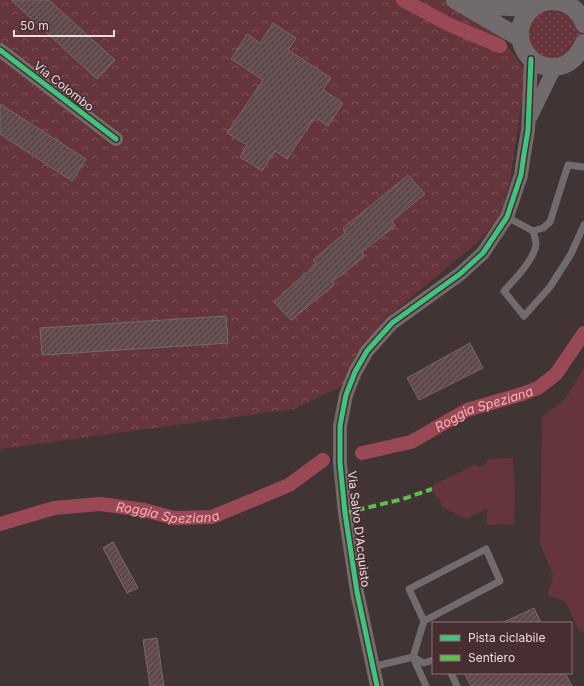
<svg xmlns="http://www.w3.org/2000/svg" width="584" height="686" viewBox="0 0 584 686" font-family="Inter,sans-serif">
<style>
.grass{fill:url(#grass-dots)}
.park{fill:url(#park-crowns)}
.pitch{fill:#66353b}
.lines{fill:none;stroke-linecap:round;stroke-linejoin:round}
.canal{stroke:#9a4855;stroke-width:14}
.building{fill:url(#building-hatch);stroke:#74696a}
.service{stroke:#726b6c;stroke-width:7}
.minor{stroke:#726b6c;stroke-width:14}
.tertiary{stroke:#726b6c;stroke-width:18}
.quiet{stroke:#5fbe4e;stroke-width:4;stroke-dasharray:8 4;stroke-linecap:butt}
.cycleway-casing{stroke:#472e31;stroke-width:8}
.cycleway{stroke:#40c37c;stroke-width:5}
.labels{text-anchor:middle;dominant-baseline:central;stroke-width:3;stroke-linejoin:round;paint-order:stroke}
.street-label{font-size:12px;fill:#ebdbdc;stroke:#472e31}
.water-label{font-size:13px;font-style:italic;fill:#fbb0b8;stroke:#472e31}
</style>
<defs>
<pattern id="grass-dots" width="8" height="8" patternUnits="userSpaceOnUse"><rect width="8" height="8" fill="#66353b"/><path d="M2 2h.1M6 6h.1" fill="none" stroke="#7c5257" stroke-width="1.8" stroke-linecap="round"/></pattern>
<pattern id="park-crowns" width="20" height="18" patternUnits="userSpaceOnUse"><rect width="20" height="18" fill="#66353b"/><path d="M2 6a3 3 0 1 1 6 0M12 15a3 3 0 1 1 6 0" fill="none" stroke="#7c5257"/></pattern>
<pattern id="building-hatch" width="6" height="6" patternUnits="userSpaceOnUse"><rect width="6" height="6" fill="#5f494d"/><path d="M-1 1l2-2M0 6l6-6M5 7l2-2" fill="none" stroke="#766366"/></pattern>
</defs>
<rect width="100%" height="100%" fill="#413435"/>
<path class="grass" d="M566,7l15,23 -1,10 -18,19h-18l-15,-10 -3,-27 12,-14z"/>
<path class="park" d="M0,0h507l-10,31 29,41 -16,109 -12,38 -20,23 -96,80 -38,63 -50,24 -294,40z"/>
<g class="pitch">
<path d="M584,367v265l-6,-3 -13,-28 -17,-5 5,-21 -13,-32 2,-126 24,-19z"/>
<path d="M513,458l2,36 -1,30 -27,1v-16l-21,10 -25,-13 -1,-8h-3l-5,-9 1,-4 42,-20 5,2 6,-3 2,-5z"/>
</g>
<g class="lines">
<g class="canal">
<path d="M403,0l47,25 50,21"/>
<path id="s1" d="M362,453l49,-11 56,-32 55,-16 16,-6 18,-14 28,-41"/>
<path id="s2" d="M0,524l54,-16 46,-4 44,6 30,8 38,-1 77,-32 34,-25"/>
</g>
</g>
<g class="building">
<path d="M11,0h38l66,60 -18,19z"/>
<path d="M273,23l23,15 -8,12 43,28 -8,12 20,13 -15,23 -13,-9 -28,42 -12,-8 -13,20 -22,-14 7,-12 -20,-12 36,-53 -32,-21 16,-25 13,9z"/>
<path d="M0,104l86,55 -14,22 -72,-47z"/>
<path d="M408,175l17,19 -33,27 3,5 -33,26 3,4 -33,26 2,3 -43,35 -17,-18 42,-38 -3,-4 32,-27 -2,-5z"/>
<path d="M226,316l2,27 -186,12 -2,-27z"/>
<path d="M470,343l13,25 -64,32 -12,-22z"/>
<path d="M113,542l25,46 -11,5 -24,-45z"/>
<path d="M534,608l7,15h-39z"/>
<path d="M157,638l7,48h-14l-7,-46z"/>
<path d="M464,673h101l7,13h-101z"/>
</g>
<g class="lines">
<g class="service">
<path d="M507,217l26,14 10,-3 7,-6 18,-57 16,2"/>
<path d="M533,231c1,4 3,9 3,13 -1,15 -22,36 -32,47l20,25 26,-29 21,-33 13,-29"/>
<path d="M424,621l-15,-32 77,-40 14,32 -76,40 -11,36 13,29"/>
<path d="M372,667l41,-10 11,6 9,-3"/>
<path d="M451,673l6,13"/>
</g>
<g class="minor">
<path d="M0,50l116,89"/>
<path d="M530,118l25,-51"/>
<path d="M377,686l-20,-94 -12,-79 -5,-50v-37l6,-31 9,-23 12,-21 25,-28 68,-49 23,-21 24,-36 14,-42 3,-21 4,-24 3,-71"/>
</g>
<g class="tertiary">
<path d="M455,0l65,38"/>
<path d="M469,0l18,6 44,2"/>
<path d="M584,24c-3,-11 -13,-20 -24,-22 -7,-2 -17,-1 -23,3 -35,21 -11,73 27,60 10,-4 16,-13 20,-22"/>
</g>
<path class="quiet" d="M345,513l58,-14 29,-10"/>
<defs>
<g id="cycleway">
<path d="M0,50l116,89"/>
<path d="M377,686l-20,-94 -12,-79 -5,-50v-37l6,-31 9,-23 12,-21 25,-28 68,-49 23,-21 24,-36 14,-42 3,-21 4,-24 3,-71"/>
</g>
</defs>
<use href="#cycleway" class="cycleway-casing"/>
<use href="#cycleway" class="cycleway"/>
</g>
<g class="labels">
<g class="street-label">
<text transform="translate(64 86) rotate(38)">Via Colombo</text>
<text transform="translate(359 529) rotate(83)">Via Salvo D'Acquisto</text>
</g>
<g class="water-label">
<text stroke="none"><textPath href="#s1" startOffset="131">Roggia Speziana</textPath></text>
<text stroke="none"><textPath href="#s2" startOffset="171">Roggia Speziana</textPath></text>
</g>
</g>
<rect x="432" y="622" width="140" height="52" fill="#472e31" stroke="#897375"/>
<rect x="440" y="635" width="20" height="6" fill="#40c37c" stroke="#897375"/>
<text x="468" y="642" font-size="12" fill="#ebdbdc">Pista ciclabile</text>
<rect x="440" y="655" width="20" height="6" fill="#5fbe4e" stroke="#897375"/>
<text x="468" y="662" font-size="12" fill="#ebdbdc">Sentiero</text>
<path d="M14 30v6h100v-6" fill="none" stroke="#ebdbdc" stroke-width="2"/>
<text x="20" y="30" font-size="12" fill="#ebdbdc" stroke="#472e31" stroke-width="3" paint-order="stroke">50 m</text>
</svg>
